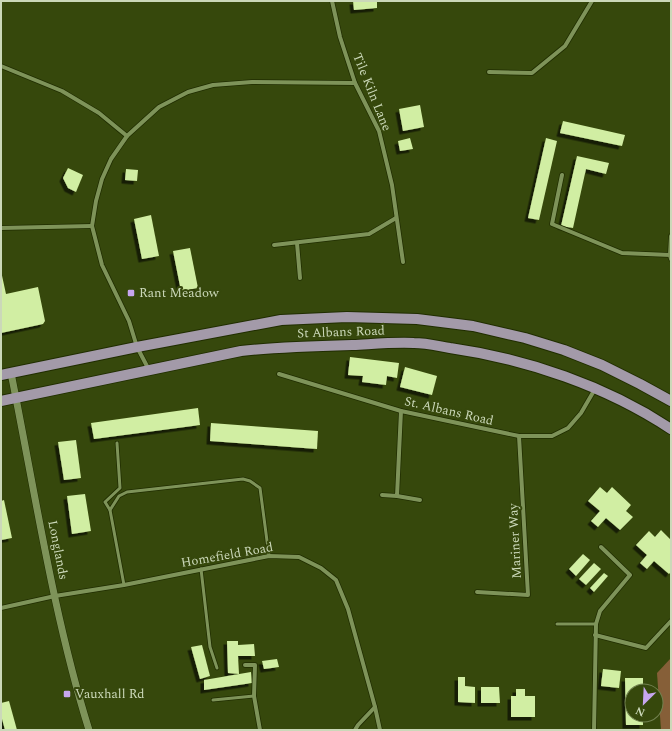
<svg xmlns="http://www.w3.org/2000/svg" width="672" height="731" viewBox="0 0 672 731" font-family="Spectral,serif">
<style>
.green{fill:#865f38}
.building{fill:#d1eea3;filter:url(#shadow)}
.lines{fill:none;stroke-linecap:round;stroke-linejoin:round}
.service-casing{stroke:#202d01;stroke-width:4.5}
.minor-casing{stroke:#202d01;stroke-width:5.5}
.tertiary-casing{stroke:#202d01;stroke-width:8}
.primary-casing{stroke:#202d01;stroke-width:12}
.service{stroke:#7e9359;stroke-width:3}
.minor{stroke:#7e9359;stroke-width:4}
.tertiary{stroke:#7e9359;stroke-width:7}
.primary{stroke:#a39aa9;stroke-width:10}
.poi-dot{fill:#c7a6ef;stroke:#36480c;stroke-width:1.5}
.labels{text-anchor:middle;dominant-baseline:central;stroke-width:4;stroke-linejoin:round;paint-order:stroke}
.street-label{font-size:13px;fill:#cbd8b9;stroke:#36480c}
.poi-label{font-size:13px;fill:#cbd8b9;stroke:#36480c;text-anchor:start}
</style>
<defs>
<filter id="shadow"><feDropShadow dx="-3.5" dy="3.5" stdDeviation="0" flood-color="#0009"/></filter>
</defs>
<rect width="100%" height="100%" fill="#36480c"/>
<path class="green" d="M671,658v72h-10l-4,-57z"/>
<g class="building">
<path d="M353,1h24v7l-23,2z"/>
<path d="M420,105l4,22 -21,4 -4,-22z"/>
<path d="M563,121l62,14 -3,11 -62,-13z"/>
<path d="M410,138l3,11 -13,2 -2,-10z"/>
<path d="M546,138l11,3 -18,79 -11,-2z"/>
<path d="M577,156l32,7 -3,11 -20,-5 -13,59 -12,-2z"/>
<path d="M68,168l15,7 -7,17 -8,-4 -5,-10z"/>
<path d="M126,169l12,1 -1,11 -12,-1z"/>
<path d="M151,215l8,41 -17,3 -8,-40z"/>
<path d="M190,248l8,40 -17,3 -8,-40z"/>
<path d="M1,271l5,23 32,-7 7,34 -2,3 -42,9z"/>
<path d="M350,357l49,6 -2,15 -10,-2 -1,9 -24,-3 1,-6 -15,-1z"/>
<path d="M405,367l32,9 -5,19 -32,-8z"/>
<path d="M198,408l2,17 -106,14 -3,-16z"/>
<path d="M211,423l107,8 -1,18 -107,-8z"/>
<path d="M76,440l5,38 -17,2 -6,-38z"/>
<path d="M600,487l7,6 5,-6 19,18 -5,6 7,6 -13,13 -14,-12 -8,9 -7,-6 9,-10 -12,-10z"/>
<path d="M85,494l6,37 -19,3 -5,-38z"/>
<path d="M4,500l8,38 -11,2v-39z"/>
<path d="M661,530l10,10v32l-2,2 -15,-13 -7,8 -7,-6 7,-8 -11,-10 13,-14 6,6z"/>
<path d="M583,554l7,6 -14,16 -7,-7z"/>
<path d="M594,563l7,6 -15,16 -7,-6z"/>
<path d="M604,573l4,3 -14,16 -4,-4z"/>
<path d="M227,641h11v4l16,-1 1,12h-17l1,18 -11,-1z"/>
<path d="M202,645l8,31 -10,3 -9,-32z"/>
<path d="M277,659l2,8 -15,2 -2,-8z"/>
<path d="M603,669l18,2 -2,17 -18,-2z"/>
<path d="M251,672l1,11 -48,7v-10z"/>
<path d="M458,677h7v9l10,1v16l-17,-1z"/>
<path d="M625,678h18v13h-11v24h11v10h-17z"/>
<path d="M481,687h18l1,16h-19z"/>
<path d="M516,689h9v7h10v21h-24v-21h5z"/>
<path d="M9,701l8,29h-12l-4,-15v-12z"/>
</g>
<g class="lines">
<defs>
<g id="service">
<path d="M110,510l-5,-8 15,-14 -3,-45"/>
<path d="M201,569l9,78 7,21"/>
<path d="M124,585l-14,-75 9,-14 8,-4 116,-13 7,2 10,7 9,68"/>
<path d="M557,624h39"/>
<path d="M213,700l41,-4"/>
</g>
<g id="minor">
<path d="M332,1l8,36 15,46 24,48 13,54 11,77"/>
<path d="M1,66l61,25 37,22 28,23"/>
<path d="M489,72l43,1 33,-27 27,-45"/>
<path d="M562,175l-10,49 70,29 48,2 1,4"/>
<path d="M1,228l91,-2"/>
<path d="M297,243l3,35"/>
<path d="M274,245l95,-11 27,-16"/>
<path d="M670,255l1,-19"/>
<path d="M149,370l-12,-23 -8,-26 -27,-56 -10,-39 4,-25 6,-22 9,-20 16,-23 32,-29 29,-15 25,-7 39,-3 103,1"/>
<path d="M279,374l122,37 118,25h33l16,-8 13,-15 14,-24"/>
<path d="M382,495l15,1 4,-85"/>
<path d="M397,496l23,4"/>
<path d="M477,592l51,3 -9,-159"/>
<path d="M1,608l54,-12 69,-11 145,-29 30,1 22,11 15,12 12,29 27,98 5,23"/>
<path d="M595,635l51,13 25,-27"/>
<path d="M245,665h10l-1,31 6,34"/>
<path d="M355,730l3,-5 17,-18"/>
<path d="M594,730l2,-106 4,-13 30,-36 -29,-28"/>
</g>
<path id="tertiary" d="M11,373c24,119 42,241 78,357"/>
<g id="primary">
<path d="M1,375l136,-28 144,-27 66,-3 70,2 56,7 52,12 39,12 38,15 38,19 31,17"/>
<path d="M1,401l240,-50c37,-4 75,-5 112,-6 20,-1 41,-3 61,-2 12,0 24,3 36,5 77,11 156,38 221,81"/>
</g>
</defs>
<use href="#service" class="service-casing"/>
<use href="#minor" class="minor-casing"/>
<use href="#tertiary" class="tertiary-casing"/>
<use href="#primary" class="primary-casing"/>
<use href="#service" class="service"/>
<use href="#minor" class="minor"/>
<use href="#tertiary" class="tertiary"/>
<use href="#primary" class="primary"/>
</g>
<g class="poi-dot">
<rect x="127" y="289" width="8" height="8" rx="2"/>
<rect x="63" y="690" width="8" height="8" rx="2"/>
</g>
<g class="labels">
<g class="street-label">
<text transform="translate(372 92) rotate(68)">Tile Kiln Lane</text>
<text transform="translate(341 332) rotate(-2)">St Albans Road</text>
<text transform="translate(449 411) rotate(13)">St. Albans Road</text>
<text transform="translate(515 541) rotate(-93)">Mariner Way</text>
<text transform="translate(58 550) rotate(79)">Longlands</text>
<text transform="translate(227 555) rotate(-10)">Homefield Road</text>
</g>
<g class="poi-label">
<text x="139" y="293">Rant Meadow</text>
<text x="75" y="694">Vauxhall Rd</text>
</g>
</g>
<rect width="672" height="731" fill="none" stroke="#cbd8b9" stroke-width="4"/>
<g transform="translate(644 703) rotate(204)"><circle r="19" fill="#36480c" stroke="#728251"/>
<path d="M0-3L7 15L0 10L-7 15Z" fill="#c7a6ef"/>
<text y="-6" font-size="11" font-weight="bold" text-anchor="middle" fill="#cbd8b9">N</text>
</g>
</svg>
